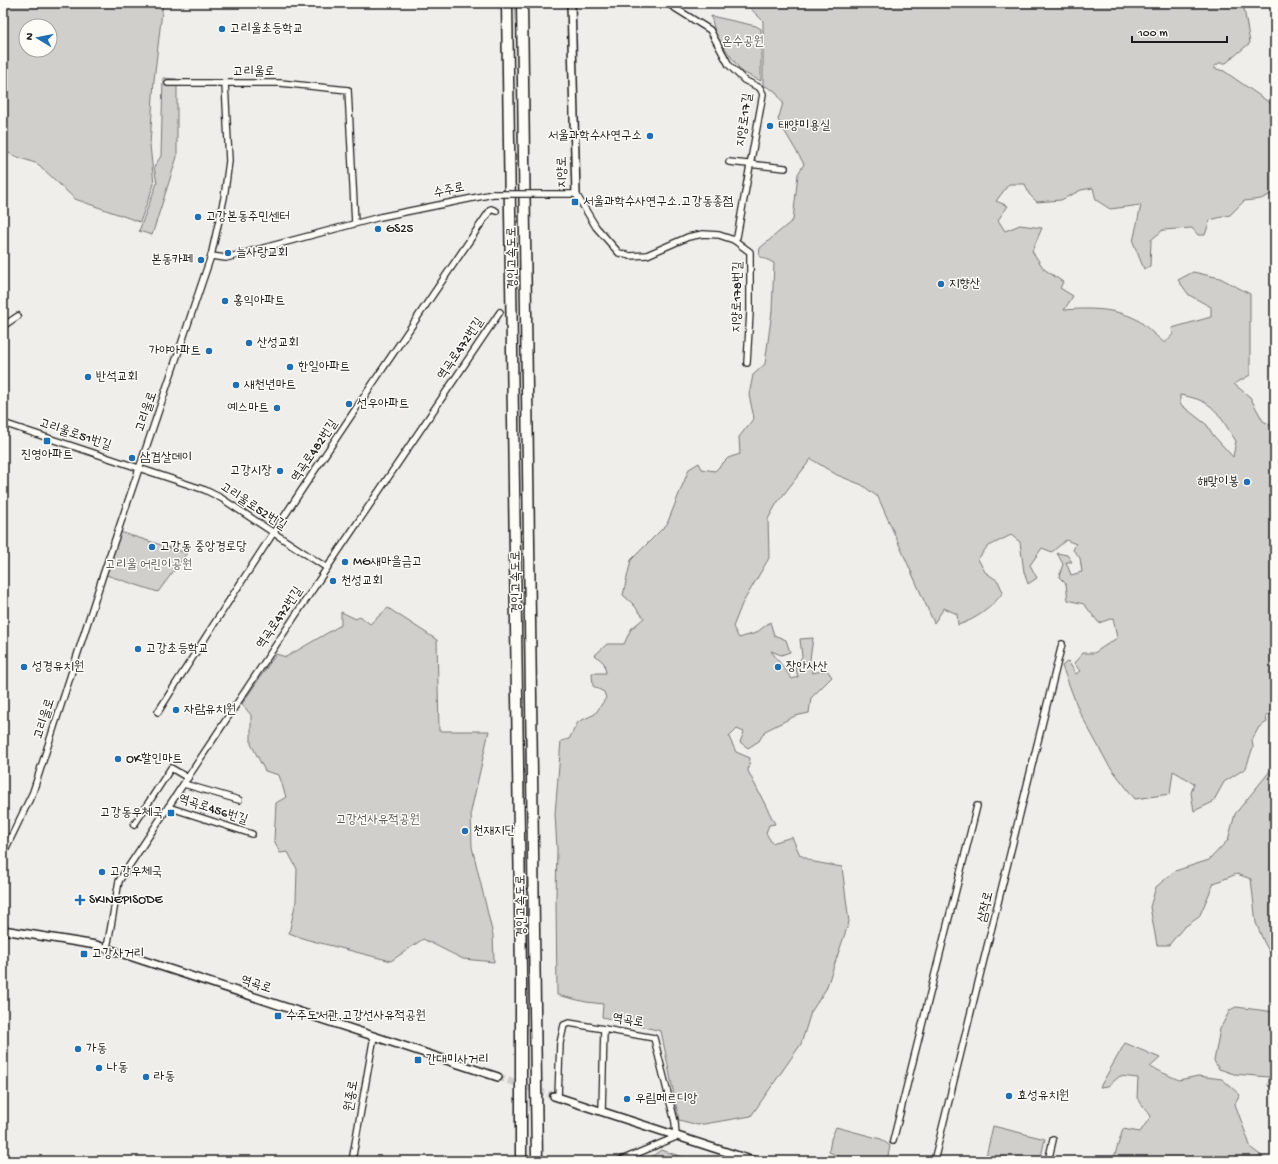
<svg xmlns="http://www.w3.org/2000/svg" width="1278" height="1164" viewBox="0 0 1278 1164" font-family="'Gochi Hand','Poor Story',sans-serif">
<style>
.green{fill:#d0cfcc;stroke:#767674;fill-rule:evenodd}
.lines{fill:none;stroke-linecap:round;stroke-linejoin:round}
.tertiary-tunnel{stroke:#d0cecb;stroke-width:7;stroke-dasharray:7 3.5;stroke-linecap:butt}
.minor-casing{stroke:#1c1c1c;stroke-width:8}
.tertiary-casing{stroke:#1c1c1c;stroke-width:10}
.motorway-casing{stroke:#1c1c1c;stroke-width:13}
.minor{stroke:#fdfcf7;stroke-width:5.5}
.tertiary{stroke:#fdfcf7;stroke-width:7}
.motorway{stroke:#fdfcf7;stroke-width:10}
.minor-bridge-casing{stroke:#1c1c1c;stroke-width:8;stroke-linecap:butt}
.minor-bridge{stroke:#fdfcf7;stroke-width:5.5}
.poi-dot{fill:#1f6fb2;stroke:#fdfcf7;stroke-width:1.5}
.labels{text-anchor:middle;dominant-baseline:central;stroke-width:3;stroke-linejoin:round;paint-order:stroke}
.poi-label{font-size:13px;fill:#1c1c1c;stroke:#fdfcf7;text-anchor:start}
.park-label{font-size:13px;fill:#5b5b5a;stroke:#fdfcf7}
.street-label{font-size:13px;fill:#1c1c1c;stroke:#fdfcf7}
</style>
<rect width="100%" height="100%" fill="#f0eeea"/>
<filter id="ink" filterUnits="userSpaceOnUse"><feTurbulence type="fractalNoise" baseFrequency=".025" numOctaves="2"/><feDisplacementMap in="SourceGraphic" scale="8" xChannelSelector="R" yChannelSelector="G"/><feConvolveMatrix kernelMatrix="1 2 1 2 8 2 1 2 1" color-interpolation-filters="sRGB"/></filter>
<g filter="url(#ink)">
<g class="green">
<path d="M3,3h160l-9,77 -4,65 4,39 -14,38 -65,-23 -37,-35 -26,-9 -9,-6zM26,26h24v24h-24z"/>
<path d="M727,3h516l7,40 -24,20h-7l-6,5 11,3 46,32 5,-1v90l-14,7 -17,2 -14,14 -20,5 -5,15h-7l-6,-7 -29,2 -12,10 -1,26 -6,3 -11,-27 8,-37 -31,4 -14,-9 -3,-12 -12,2 -20,10 -24,2 -8,-8 -4,-10h-16l-13,17 12,5 -10,14 7,11 15,-6 22,3 -10,23 12,18 19,13 -3,6 13,8 -9,14c24,-2 50,-2 72,9 10,6 19,17 29,24l8,-9 -1,-6 39,-11v-10l-22,-12 -11,-15 15,-8 27,6 30,16v81l-16,9 16,13 13,24 12,6v286l-9,3 1,6 -8,5 -7,13 1,7 -7,21 -22,14 -11,20 -19,9 -3,-18 3,-10 -21,-12 -3,23 -35,5 -27,-35 -29,-53 -17,-45 6,-5 8,13 4,-3 -6,-8 9,-10h11l23,-15 -4,-20 -14,5 -15,-19 -16,-4 -2,-16 -7,-7 4,-13 -6,-11 10,2 5,7h-6l5,13 11,-3 -2,-14 -7,-8 3,-6 -10,-4 -14,12 -10,-4 -12,17 7,13 -9,6 -4,-12 -4,-30 -9,-7 -24,12 -9,12 7,13 13,9 5,11c-10,15 -28,28 -45,33l-1,-11 -13,-6 -10,15 -56,-126 -16,-12 -25,-10 -26,-16 -34,44 -9,16 1,39 -27,46 -9,23 6,11 17,-5 14,-11 4,13 12,5 4,12 -9,3 -10,-4 21,28 6,-2 -3,-11 7,-9 -2,-18 13,-1 -3,21 2,14 15,-3 5,7 -21,21 -2,15 -14,3 -30,15 -6,10 -11,7 -8,-6 4,-10 -7,-3 -8,8 7,15 14,6 -2,13 27,53 -6,1 -3,8 6,10 20,-6 8,18 14,7 28,5 7,55 -23,67 -15,23 -10,32 -50,72 -53,9 -19,-5 -18,-89 -59,-14 1,-13 -17,-2 -29,-7 -1,-97 1,-49 -2,-35 6,-73 8,-2 9,-17 17,-8 11,-16 -2,-6 -11,-6 -1,-13h14l-2,-10 -9,-8 12,-11h17l7,-15 13,-11 -11,-14 -10,-9 8,-35 36,-36 22,-55 10,-6 3,6 13,2 13,-13 12,-4 -1,-17 15,-19 -5,-23 4,-20 12,-11 7,-53 2,-48 -15,-7 1,-8 33,-28 5,-46 6,-10 -26,-44 5,-17 -8,-12 -12,-6v-64l-14,-14zM1180,395c36,6 37,18 56,46l-3,16 -20,-22 -6,-10 -27,-21z"/>
<path d="M711,16l45,10 5,3v52l-19,-9 -26,-36z"/>
<path d="M163,78l14,1v78l-25,78 -13,-4 18,-48 -3,-16 7,-11z"/>
<path d="M120,532l67,21 -29,39 -52,-17z"/>
<path d="M388,608l49,32 2,91h50l-18,80 1,36 21,88 1,27 -31,-3 -40,-20 -32,22 -86,-22 -16,-6 7,-32 1,-32 -9,-17 -8,1 -6,-13 2,-37 10,-6 -7,-22 -14,-4 -14,-27v-29l-9,-11 34,-50 10,3 55,-32v-13l15,7 4,-3 10,8z"/>
<path d="M1275,765v197l-11,-20 -8,-19 -5,-44 -14,-5 -23,9 -15,34 -16,11 -14,17h-12l-7,-38 6,-20 19,-16 34,-11 19,-20 7,-26z"/>
<path d="M1236,1007l39,5v75l-7,-1 1,-9 -35,-3 -15,-5 -5,-8 6,-32 10,-19z"/>
<path d="M1125,1043l35,15 -10,9 29,13 19,-4 24,3 18,16 -5,9 16,44 12,9 1,4h-151l10,-32 17,3 11,-16 -14,-18 1,-20 -18,-2 -12,10 -8,1z"/>
<path d="M993,1126l52,13 -5,22h-55z"/>
<path d="M836,1127l45,12 9,7 -3,15h-38l-20,-9 2,-13z"/>
<path d="M661,1150l34,11h-59l11,-1z"/>
</g>
<g class="lines">
<path class="tertiary-tunnel" d="M498,1077l56,19"/>
<defs>
<g id="minor">
<path d="M667,3l43,27 19,35 15,15 16,8 3,6 -26,143 -3,3"/>
<path d="M168,83h112l68,7 7,133"/>
<path d="M729,162l56,6"/>
<path d="M543,194h33l20,33 23,26 11,3 17,-1 41,-18 15,-3 16,1 15,5 16,12v60l-3,51"/>
<path d="M211,256l15,2 154,-41 113,-23"/>
<path d="M3,326l15,-10"/>
<path d="M3,423l202,67 16,8 106,70"/>
<path d="M158,712c107,-170 220,-337 333,-503l5,2"/>
<path d="M184,784l55,16"/>
<path d="M168,807l84,27"/>
<path d="M134,825l37,-57 17,10"/>
<path d="M3,854l30,-62 70,-217 108,-319 13,-58 5,-37 -4,-78"/>
<path d="M107,948l12,-67 208,-313 173,-256"/>
<path d="M558,1097l2,-54 4,-18 5,-2 35,6"/>
<path d="M602,1112l2,-83 50,9 21,84 1,15 -57,24"/>
<path d="M893,1141l84,-335"/>
<path d="M352,1161l22,-125"/>
<path d="M934,1161l128,-517"/>
<path d="M1048,1161l5,-21"/>
</g>
<g id="tertiary">
<path d="M571,3l5,191"/>
<path d="M3,930l93,15 402,132"/>
<path d="M554,1096l200,65"/>
</g>
<g id="motorway">
<path d="M507,3l14,969v189"/>
<path d="M522,3l15,1158"/>
</g>
</defs>
<use href="#minor" class="minor-casing"/>
<use href="#tertiary" class="tertiary-casing"/>
<use href="#motorway" class="motorway-casing"/>
<use href="#minor" class="minor"/>
<use href="#tertiary" class="tertiary"/>
<use href="#motorway" class="motorway"/>
<defs>
<path id="minor-bridge" d="M493,194h50"/>
</defs>
<use href="#minor-bridge" class="minor-bridge-casing"/>
<use href="#minor-bridge" class="minor-bridge"/>
</g>
</g>
<g class="poi-dot">
<circle cx="222" cy="29" r="4"/>
<circle cx="770" cy="126" r="4"/>
<circle cx="650" cy="136" r="4"/>
<rect x="571" y="198" width="8" height="8" rx="2"/>
<circle cx="198" cy="217" r="4"/>
<circle cx="378" cy="229" r="4"/>
<circle cx="228" cy="253" r="4"/>
<circle cx="201" cy="260" r="4"/>
<circle cx="941" cy="284" r="4"/>
<circle cx="225" cy="301" r="4"/>
<circle cx="249" cy="343" r="4"/>
<circle cx="209" cy="351" r="4"/>
<circle cx="290" cy="367" r="4"/>
<circle cx="88" cy="377" r="4"/>
<circle cx="236" cy="385" r="4"/>
<circle cx="349" cy="404" r="4"/>
<circle cx="277" cy="408" r="4"/>
<rect x="43" y="437" width="8" height="8" rx="2"/>
<circle cx="132" cy="458" r="4"/>
<circle cx="280" cy="471" r="4"/>
<circle cx="1247" cy="482" r="4"/>
<circle cx="152" cy="547" r="4"/>
<circle cx="345" cy="562" r="4"/>
<circle cx="333" cy="581" r="4"/>
<circle cx="138" cy="649" r="4"/>
<circle cx="24" cy="667" r="4"/>
<circle cx="778" cy="667" r="4"/>
<circle cx="176" cy="710" r="4"/>
<circle cx="118" cy="759" r="4"/>
<rect x="167" y="809" width="8" height="8" rx="2"/>
<circle cx="465" cy="831" r="4"/>
<circle cx="102" cy="872" r="4"/>
<path d="M78 894h4v4h4v4h-4v4h-4v-4h-4v-4h4z"/>
<rect x="80" y="950" width="8" height="8" rx="2"/>
<rect x="274" y="1012" width="8" height="8" rx="2"/>
<circle cx="78" cy="1049" r="4"/>
<rect x="414" y="1056" width="8" height="8" rx="2"/>
<circle cx="99" cy="1068" r="4"/>
<circle cx="146" cy="1077" r="4"/>
<circle cx="1009" cy="1096" r="4"/>
<circle cx="627" cy="1099" r="4"/>
</g>
<g class="labels">
<g class="poi-label">
<text x="230" y="29">고리울초등학교</text>
<text x="778" y="126">태양미용실</text>
<text x="642" y="136" text-anchor="end">서울과학수사연구소</text>
<text x="583" y="202">서울과학수사연구소.고강동종점</text>
<text x="206" y="217">고강본동주민센터</text>
<text x="386" y="229">GS25</text>
<text x="236" y="253">늘사랑교회</text>
<text x="193" y="260" text-anchor="end">본동카페</text>
<text x="949" y="284">지향산</text>
<text x="233" y="301">홍익아파트</text>
<text x="257" y="343">산성교회</text>
<text x="201" y="351" text-anchor="end">가야아파트</text>
<text x="298" y="367">한일아파트</text>
<text x="96" y="377">반석교회</text>
<text x="244" y="385">새천년마트</text>
<text x="357" y="404">선우아파트</text>
<text x="269" y="408" text-anchor="end">예스마트</text>
<text x="47" y="455" text-anchor="middle">진영아파트</text>
<text x="140" y="458">삼겹살데이</text>
<text x="272" y="471" text-anchor="end">고강시장</text>
<text x="1239" y="482" text-anchor="end">해맞이봉</text>
<text x="160" y="547">고강동 중앙경로당</text>
<text x="353" y="562">MG새마을금고</text>
<text x="341" y="581">천성교회</text>
<text x="146" y="649">고강초등학교</text>
<text x="32" y="667">성경유치원</text>
<text x="786" y="667">장안사산</text>
<text x="184" y="710">자람유치원</text>
<text x="126" y="759">OK할인마트</text>
<text x="163" y="813" text-anchor="end">고강동우체국</text>
<text x="473" y="831">천재지단</text>
<text x="110" y="872">고강우체국</text>
<text x="89" y="900">SKINEPISODE</text>
<text x="92" y="954">고강사거리</text>
<text x="286" y="1016">수주도서관.고강선사유적공원</text>
<text x="86" y="1049">가동</text>
<text x="426" y="1060">간대미사거리</text>
<text x="107" y="1068">나동</text>
<text x="154" y="1077">라동</text>
<text x="1017" y="1096">효성유치원</text>
<text x="635" y="1099">우림메르디앙</text>
</g>
<g class="park-label">
<text x="743" y="42">온수공원</text>
<text x="149" y="565">고리울 어린이공원</text>
<text x="378" y="820">고강선사유적공원</text>
</g>
<g class="street-label">
<text x="254" y="72">고리울로</text>
<text transform="translate(745 120) rotate(-82)">지양로17길</text>
<text transform="translate(563 172) rotate(-91)">지양로</text>
<text transform="translate(449 191) rotate(-12)">수주로</text>
<text transform="translate(513 258) rotate(-91)">경인고속도로</text>
<text transform="translate(738 297) rotate(-89)">지양로178번길</text>
<text transform="translate(461 349) rotate(-56)">역곡로472번길</text>
<text transform="translate(147 412) rotate(-71)">고리울로</text>
<text transform="translate(75 435) rotate(18)">고리울로51번길</text>
<text transform="translate(315 451) rotate(-56)">역곡로482번길</text>
<text transform="translate(253 507) rotate(33)">고리울로52번길</text>
<text transform="translate(517 582) rotate(-91)">경인고속도로</text>
<text transform="translate(280 618) rotate(-56)">역곡로472번길</text>
<text transform="translate(45 719) rotate(-72)">고리울로</text>
<text transform="translate(213 810) rotate(18)">역곡로456번길</text>
<text transform="translate(522 906) rotate(-91)">경인고속도로</text>
<text transform="translate(986 907) rotate(-76)">삼작로</text>
<text transform="translate(256 985) rotate(18)">역곡로</text>
<text transform="translate(628 1021) rotate(10)">역곡로</text>
<text transform="translate(352 1096) rotate(-80)">원종로</text>
</g>
</g>
<rect width="1278" height="1164" fill="none" stroke="#fdfcf7" stroke-width="16"/>
<rect x="8" y="8" width="1262" height="1148" fill="none" stroke="#1c1c1c" stroke-width="1.5" filter="url(#ink)"/>
<g transform="translate(38 38) rotate(280)"><circle r="19" fill="#fdfcf7" stroke="#a3a29f"/>
<path d="M0-3L7 15L0 10L-7 15Z" fill="#1f6fb2"/>
<text y="-6" font-size="11" font-weight="bold" text-anchor="middle" fill="#1c1c1c">N</text>
</g>
<path d="M1132 36v6h95v-6" fill="none" stroke="#1c1c1c" stroke-width="2"/>
<text x="1138" y="36" font-size="12" fill="#1c1c1c" stroke="#fdfcf7" stroke-width="3" paint-order="stroke">100 m</text>
</svg>
